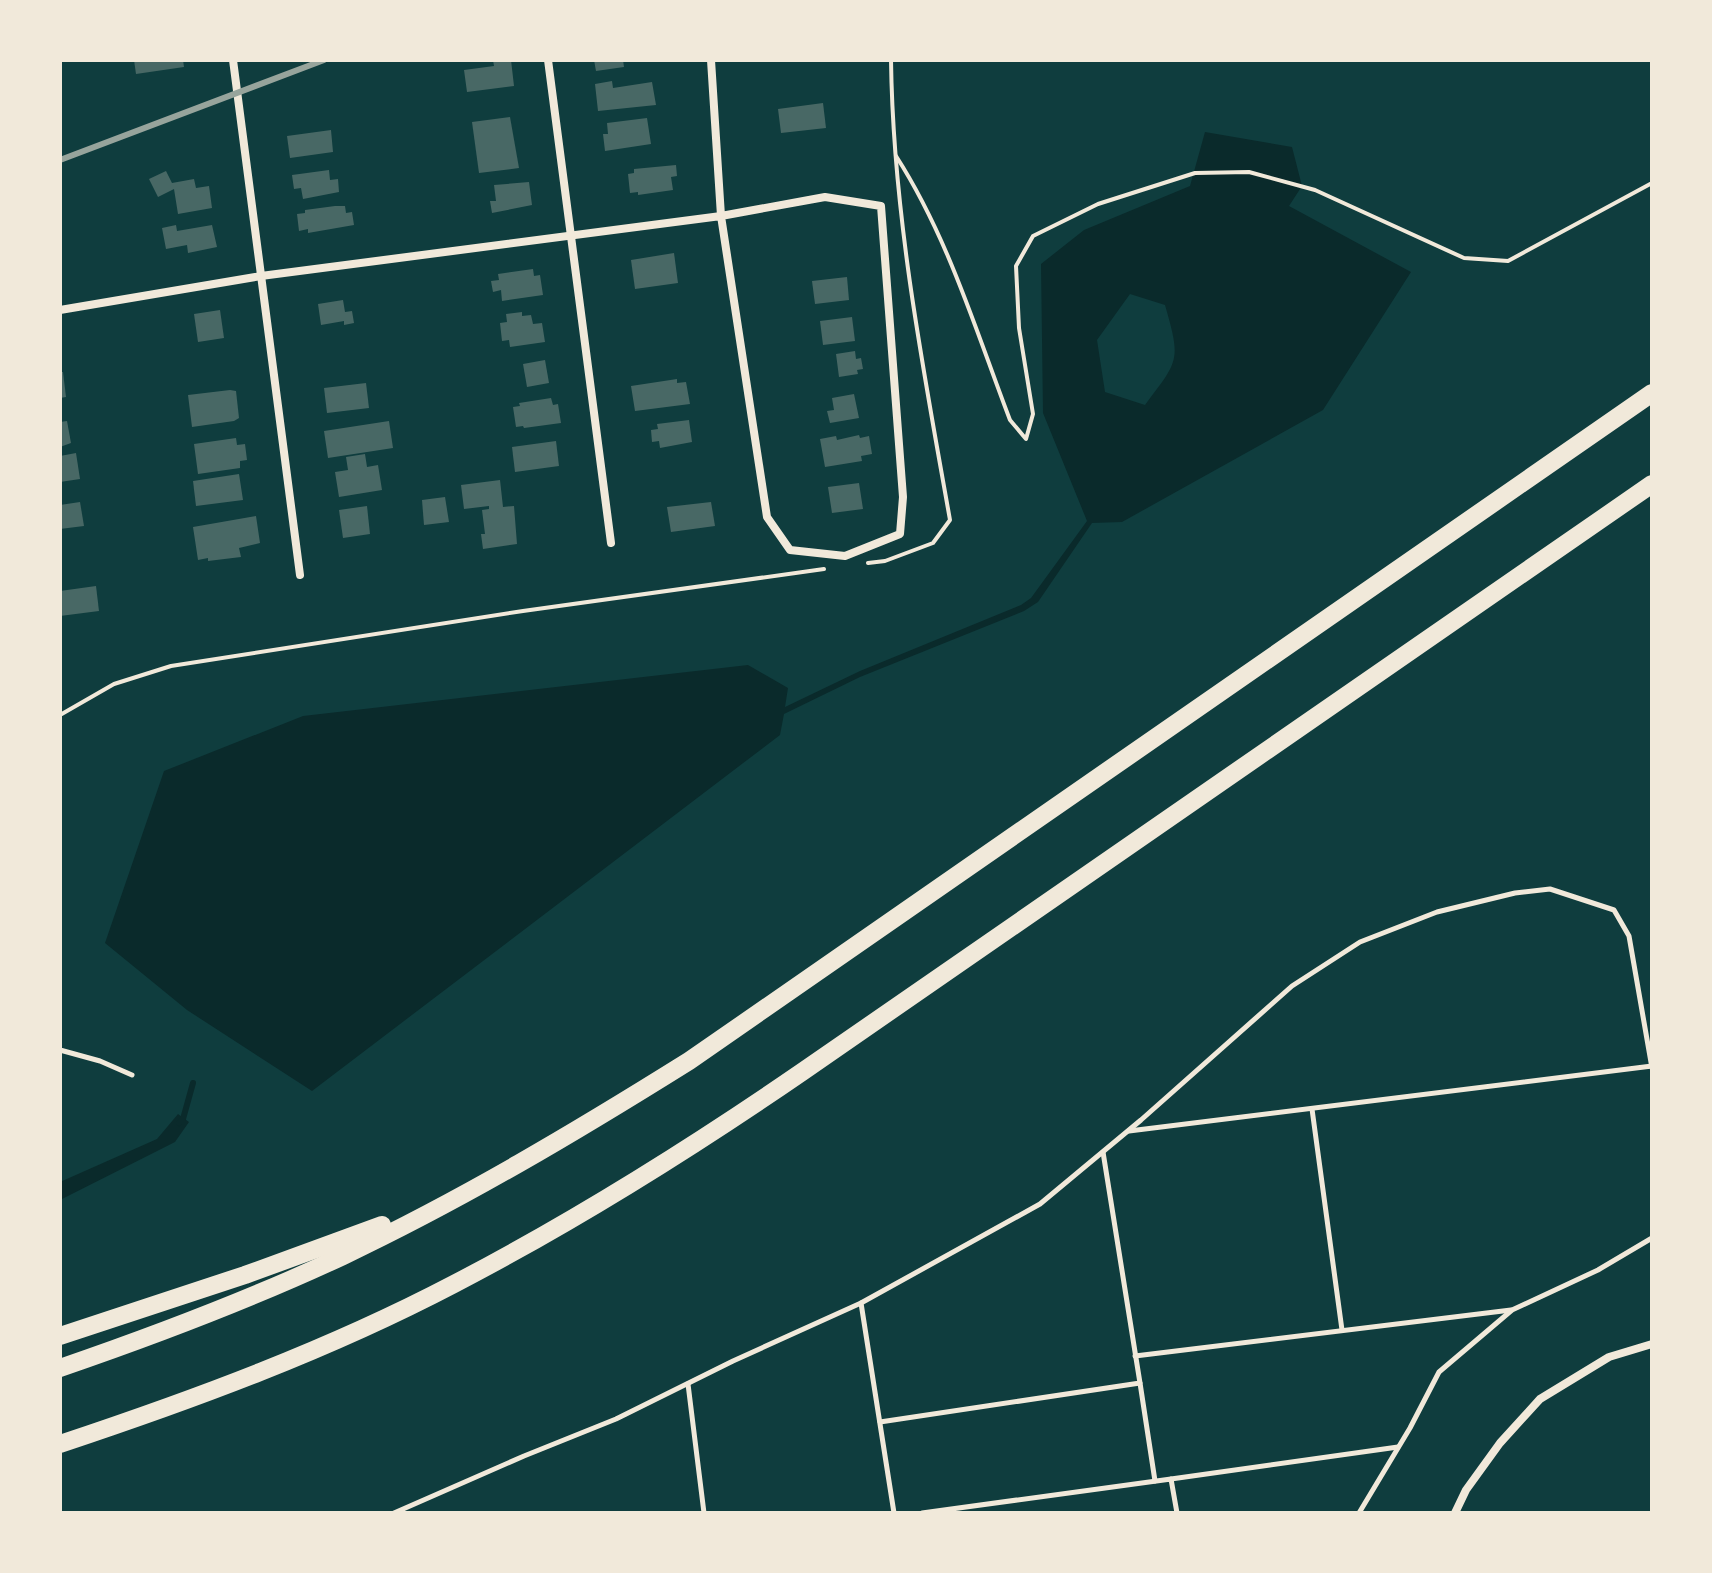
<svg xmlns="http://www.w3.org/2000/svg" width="1712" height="1573" viewBox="0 0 1712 1573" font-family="Quicksand,sans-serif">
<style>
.water{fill:#0a2a2b;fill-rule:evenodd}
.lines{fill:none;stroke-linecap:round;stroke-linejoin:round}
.stream{stroke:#0a2a2b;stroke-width:6}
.building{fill:#486865}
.path{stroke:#f1e9da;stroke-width:4}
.service{stroke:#f1e9da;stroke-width:5}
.minor{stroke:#f1e9da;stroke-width:8}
.motorway{stroke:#f1e9da;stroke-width:18}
.rail{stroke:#97a49c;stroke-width:6}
</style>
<rect width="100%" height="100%" fill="#0f3d3e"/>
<g class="water">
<path d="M1205,132l87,15 10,39 -13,20 122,66 -88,138 -201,112 -30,1 -54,79 -14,9 -164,66 -76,37 -4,21 -468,356 -125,-81 -82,-67 59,-172 139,-55 445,-51 40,23 -3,19 75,-36 161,-66 10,-7 56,-77 -44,-108 -2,-149 43,-34 106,-44zM1130,294l35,11c16,56 14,55 -20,100l-40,-13 -8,-52z"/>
<path d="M178,1114l11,8 -14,20 -115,58v-18l97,-43z"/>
</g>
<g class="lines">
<path class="stream" d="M179,1123l4,-4 10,-36"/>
</g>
<g class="building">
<path d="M134,60h49l1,7 -48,7z"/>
<path d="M493,60h18l3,26 -47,6 -3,-22 30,-4z"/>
<path d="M594,60h29l1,7 -28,4z"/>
<path d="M612,81l1,7 39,-6 4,23 -58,6 -3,-27z"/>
<path d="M823,103l3,25 -45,5 -3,-24z"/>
<path d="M510,117l9,51 -40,5 -7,-51z"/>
<path d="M647,118l4,26 -46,7 -2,-17h5l-1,-11z"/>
<path d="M331,130l2,22 -43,6 -3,-22z"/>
<path d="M676,165l1,11 -6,1 2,13 -35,5v-3l-8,1 -2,-19 6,-1v-4z"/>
<path d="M329,170l1,10 8,-1 1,13 -36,7 -2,-11 -7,1 -2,-14z"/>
<path d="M166,171l6,12 22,-4 2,9 13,-2 3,22 -34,6 -4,-25 -16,8 -9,-18z"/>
<path d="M529,182l3,23 -40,8 -2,-12h6l-2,-16z"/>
<path d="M335,206h10l1,7 6,-1 2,13 -46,8v-4l-9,2 -2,-17 8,-1v-3z"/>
<path d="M176,225l1,6 35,-6 5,22 -29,6 -1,-8 -21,4 -4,-21z"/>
<path d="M674,253l4,30 -43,6 -4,-29z"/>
<path d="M533,269l1,7 6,-1 3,20 -41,6 -1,-11 -8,2 -2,-11 8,-1 -1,-6z"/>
<path d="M847,277l2,23 -34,4 -3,-23z"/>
<path d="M343,300l2,12 7,-1 2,12 -10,2v-4l-23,4 -3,-21z"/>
<path d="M220,310l4,28 -26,4 -4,-28z"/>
<path d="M522,312v4l9,-1 2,9 9,-1 3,19 -35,5 -1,-7 -7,1 -2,-18 7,-1 -1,-8z"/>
<path d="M852,317l3,24 -32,4 -3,-24z"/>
<path d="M855,351l1,8 5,-1 2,11 -6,1 1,4 -19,3 -3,-23z"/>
<path d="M545,360l4,23 -22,4 -4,-23z"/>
<path d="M60,372h3l3,25 -6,1z"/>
<path d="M677,379v4l9,-1 4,22 -55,7 -4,-25z"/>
<path d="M366,383l3,25 -42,5 -3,-25z"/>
<path d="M230,390l6,1 3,27 -5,3 -42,6 -4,-32z"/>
<path d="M854,394l5,24 -29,5 -3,-12 7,-1 -2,-12z"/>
<path d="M551,398l2,7 5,-1 3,19 -37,5 -1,-2 -7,1 -3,-20 7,-1 -1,-3z"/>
<path d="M689,420l3,22 -32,6 -1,-7 -7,1 -1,-12 7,-1 -1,-5z"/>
<path d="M67,421l4,22 -11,4v-25z"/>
<path d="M389,421l4,27 -65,10 -4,-27z"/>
<path d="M859,435l1,3 9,-2 3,18 -11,2 1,5 -37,6 -5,-28 16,-3 1,4z"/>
<path d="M236,438l1,7 8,-1 2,16 -7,1v7l-42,6 -4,-30z"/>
<path d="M556,441l3,25 -44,6 -3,-25z"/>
<path d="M76,453l4,26 -20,3v-26z"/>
<path d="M365,454l2,13 11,-2 4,25 -43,7 -4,-25 13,-2 -2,-13z"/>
<path d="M239,474l4,26 -47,6 -3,-25z"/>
<path d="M500,480l3,27 11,-1 3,38 -34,5 -2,-15h4l-3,-24 7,-1v-3l-25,3 -3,-24z"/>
<path d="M859,483l4,26 -31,4 -4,-26z"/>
<path d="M445,497l4,25 -25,3 -2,-25z"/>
<path d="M80,502l4,24 -24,3v-24z"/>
<path d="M711,502l4,24 -44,6 -4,-25z"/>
<path d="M367,506l3,28 -27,4 -4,-28z"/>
<path d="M256,516l4,27 -21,5 2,9 -33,4v-3l-10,2 -5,-33z"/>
<path d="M96,586l3,25 -39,5v-25z"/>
</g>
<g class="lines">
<g class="path">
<path d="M896,156c52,81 80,175 114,264l16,19 7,-25 -14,-86 -3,-62 17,-30 65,-32 97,-31 54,-1 66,18 149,68 44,3 144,-78"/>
<path d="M868,563l17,-2 48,-18 17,-23c-27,-152 -57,-306 -59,-460"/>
<path d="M60,715l54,-31 57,-18 352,-55 301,-42"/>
</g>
<g class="service">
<path d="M60,1050l40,11 32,14"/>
<path d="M1312,1109l30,221"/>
<path d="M1129,1131l523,-65"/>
<path d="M1135,1356l376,-46"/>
<path d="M1140,1383l15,98"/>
<path d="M688,1384l16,129"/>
<path d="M880,1422l260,-39 -37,-231"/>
<path d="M1171,1479l227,-32"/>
<path d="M394,1513l130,-57 92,-37 117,-58 128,-58"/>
<path d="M894,1513l-33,-210 179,-99 101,-84 151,-134 68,-44 77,-30 78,-19 35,-4 64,21 15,26 23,132"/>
<path d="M922,1513l249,-34 6,34"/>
<path d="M1359,1513l51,-85 29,-56 73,-62 86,-40 54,-32"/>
</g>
<g class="minor">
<path d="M233,60l67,515"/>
<path d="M548,60l63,483"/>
<path d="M60,310l201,-34 460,-60 104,-19 56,9 22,291 -3,37 -55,22 -55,-6 -23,-33 -46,-301 -10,-156"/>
<path d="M1455,1513l11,-23 34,-47 40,-44 69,-42 43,-13"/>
</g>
<g class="motorway">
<path d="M60,1336l185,-61 137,-50"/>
<path d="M60,1368c96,-33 191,-69 283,-112 120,-57 234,-125 346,-195l963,-668"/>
<path d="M60,1444c135,-45 268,-94 394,-160 121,-63 236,-135 348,-212l850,-588"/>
</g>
<path class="rail" d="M60,160l264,-100"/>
</g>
<rect width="1712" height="1573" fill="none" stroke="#f1e9da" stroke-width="124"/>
</svg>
